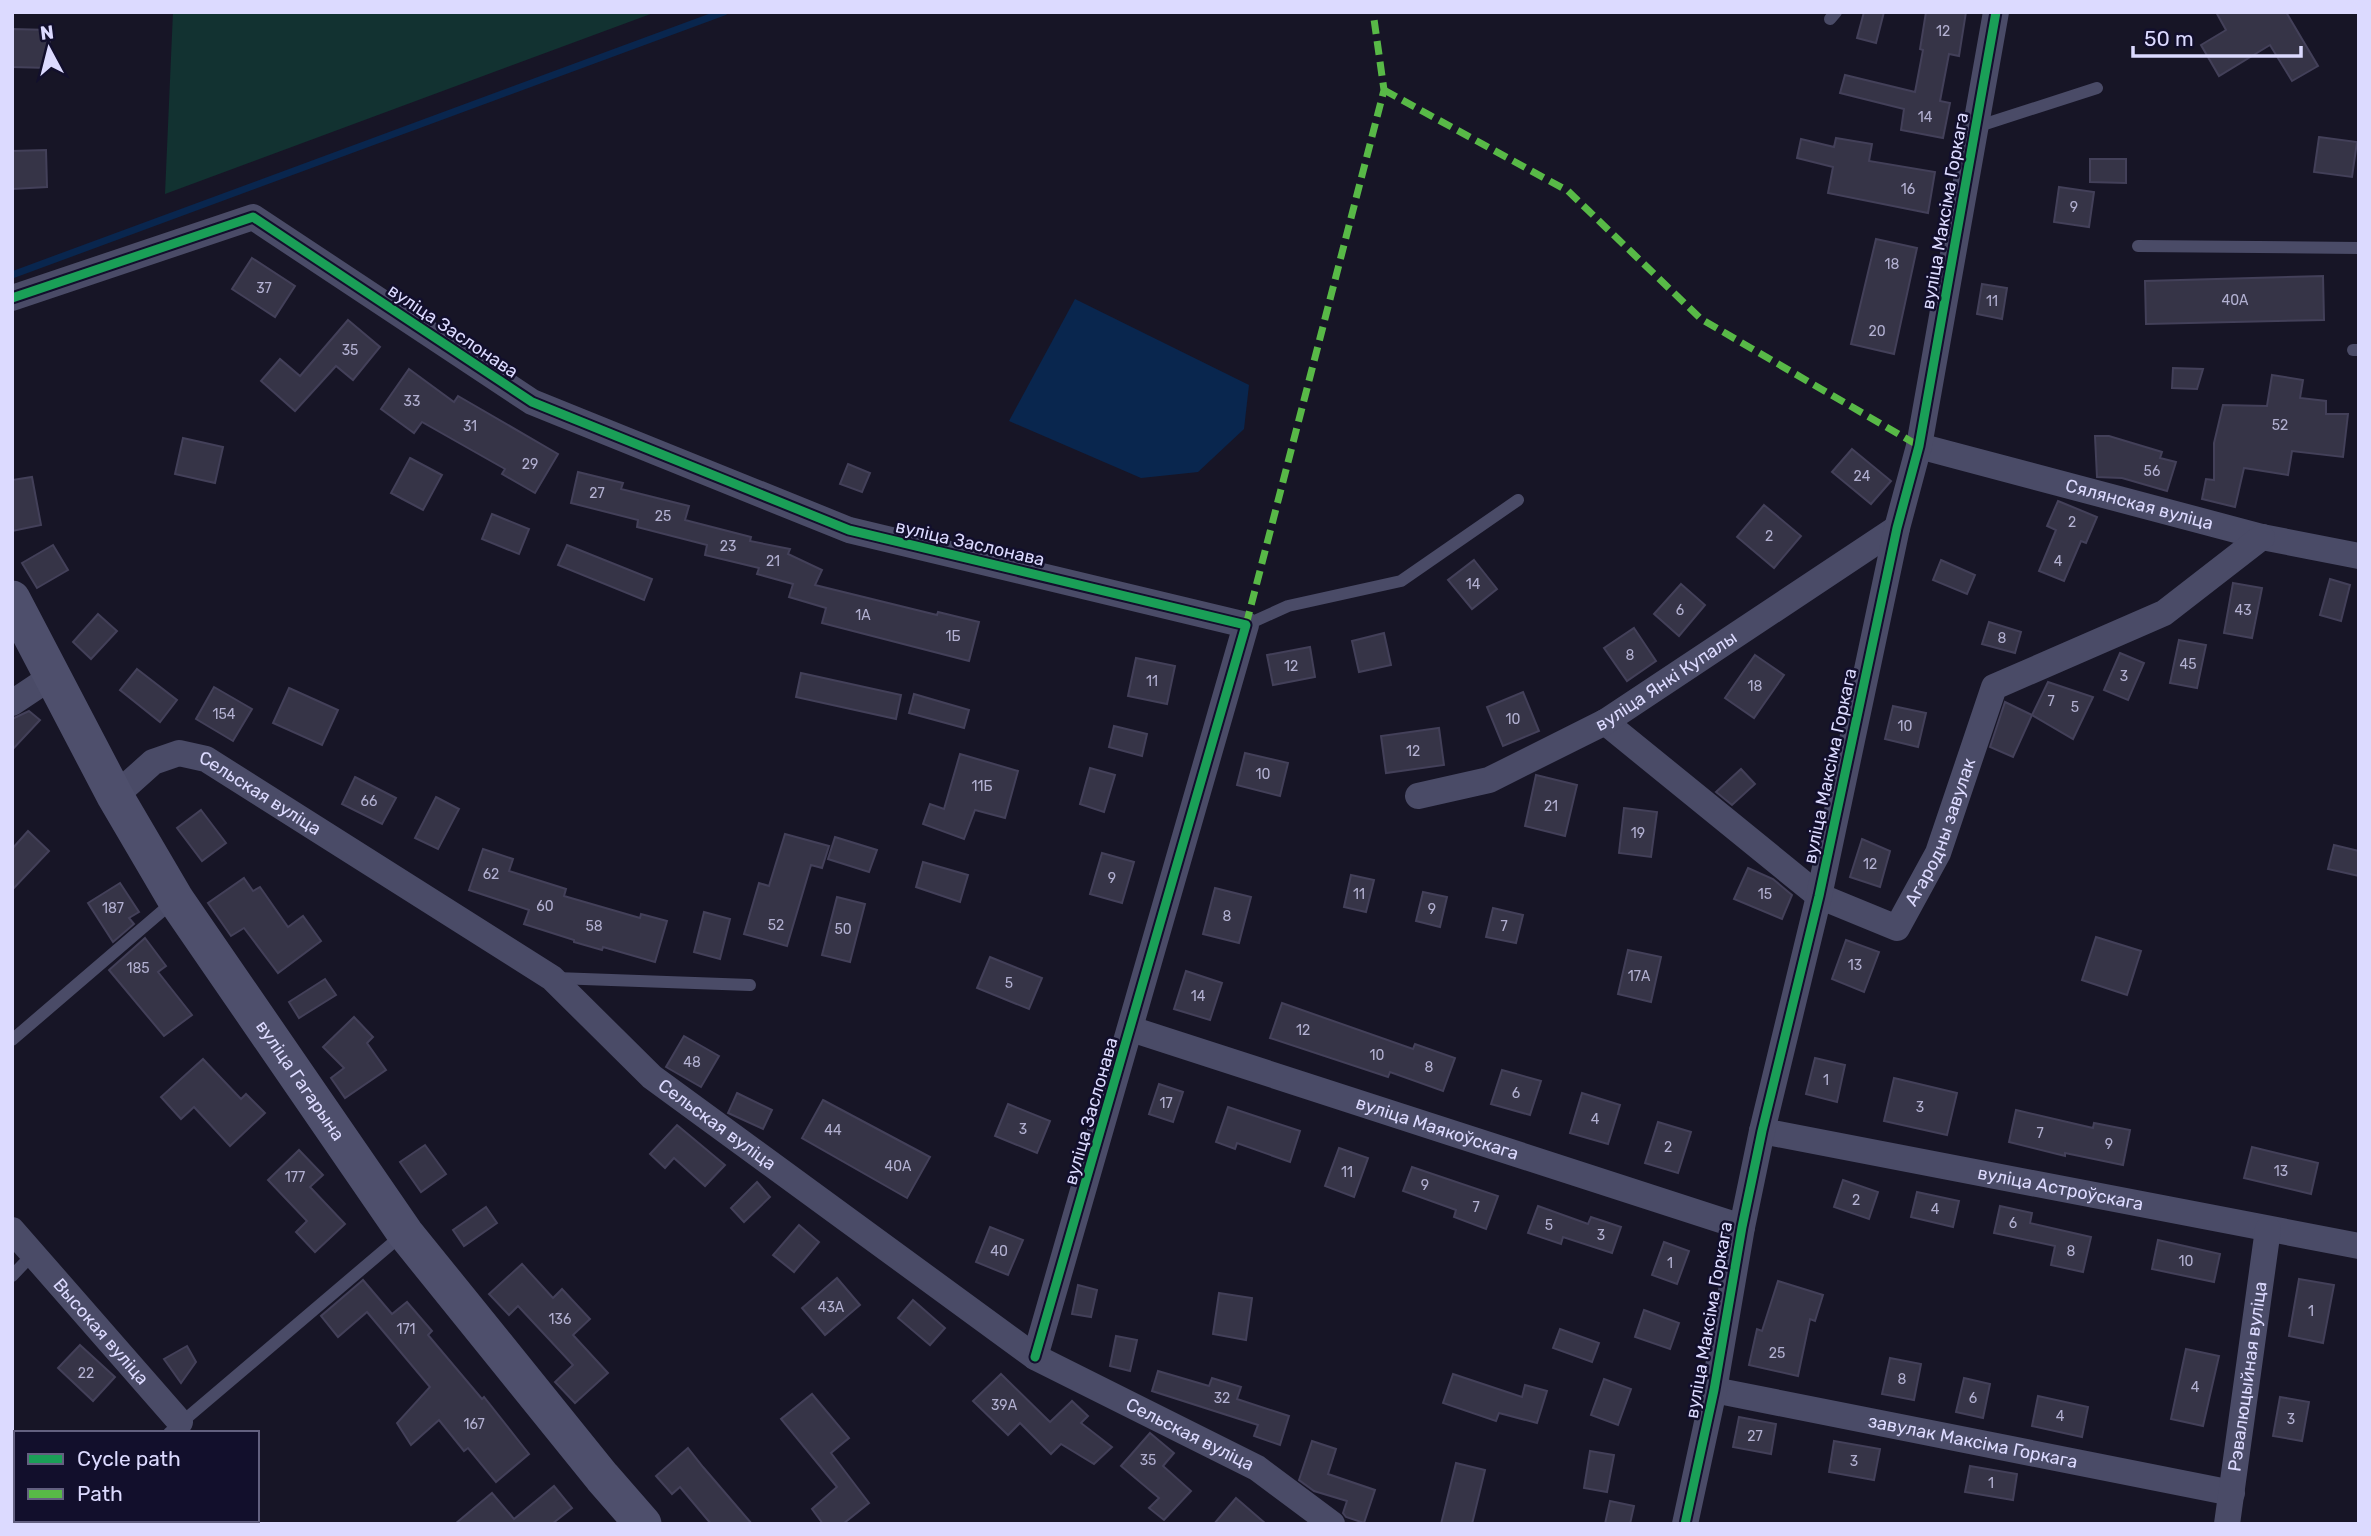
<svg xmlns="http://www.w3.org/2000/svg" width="2371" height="1536" viewBox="0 0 2371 1536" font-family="Rubik,sans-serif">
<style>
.green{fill:#123231}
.water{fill:#09264e}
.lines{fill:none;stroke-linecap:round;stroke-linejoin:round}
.stream{stroke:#09264e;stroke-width:7}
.building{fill:#363447;stroke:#434059;stroke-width:2}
.lane{stroke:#4a4b67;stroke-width:12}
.street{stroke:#4a4b67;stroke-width:26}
.secondary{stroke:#4e4f6c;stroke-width:37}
.quiet{stroke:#58b947;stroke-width:7;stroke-dasharray:14 7;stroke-linecap:butt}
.cycleway-casing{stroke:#120f2c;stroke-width:13}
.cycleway{stroke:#1a9f57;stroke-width:9}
.labels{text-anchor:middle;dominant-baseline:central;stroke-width:5;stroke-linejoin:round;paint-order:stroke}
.number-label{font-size:14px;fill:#b2b0d1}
.street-label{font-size:18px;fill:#dcdaff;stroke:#120f2c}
</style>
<rect width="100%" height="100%" fill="#171526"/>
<path class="green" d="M173,12h483l-491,182z"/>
<path class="water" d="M1075,299l174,86 -5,44 -46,43 -57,6 -132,-57z"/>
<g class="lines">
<path class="stream" d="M12,275l712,-263"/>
</g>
<g class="building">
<path d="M1864,12h20l-8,31 -19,-5z"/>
<path d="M1926,12h40l-7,44 -10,-2 -9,47 10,2 -7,35 -42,-8 3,-21 -64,-16 5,-18 70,17 8,-42 -3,-1z"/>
<path d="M2216,12h70l32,54 -26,15 -22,-36 -51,31 -18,-31 25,-15z"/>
<path d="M12,29l38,1 -1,38 -37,-1z"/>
<path d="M2319,137l38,5 -5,35 -38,-5z"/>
<path d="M1836,138l36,6 -3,17 66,11 -7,41 -100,-20 5,-26 -36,-9 4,-19 33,8z"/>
<path d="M46,150l1,37 -35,2v-38z"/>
<path d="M2090,159h36v24l-36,-1z"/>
<path d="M2059,187l35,5 -5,35 -35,-5z"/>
<path d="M1876,239l41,9 -23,106 -43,-10z"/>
<path d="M252,258l43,28 -20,31 -43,-28z"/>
<path d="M2323,276l1,44 -178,4 -1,-43z"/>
<path d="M1982,284l25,4 -5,31 -25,-5z"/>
<path d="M348,320l32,27 -27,33 -17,-14 -41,45 -34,-30 19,-22 20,17z"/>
<path d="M2173,368l30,1 -6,20 -25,-1z"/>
<path d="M409,369l45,33 4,-6 100,58 -23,39 -33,-19 3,-5 -83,-47 -8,11 -33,-24z"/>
<path d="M2272,375l31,5 -3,18 26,3v13h22l-5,43 -51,-6 -4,24 -44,-7 -9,39 -33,-8 4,-20 8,1v-37l9,-38 44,1z"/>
<path d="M2095,436h14l53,16 -2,6 16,4 -9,29 -45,-13 -25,-1z"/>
<path d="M183,438l40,9 -8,36 -40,-9z"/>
<path d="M1852,449l39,32 -20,23 -39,-32z"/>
<path d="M410,458l32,17 -19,35 -32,-17z"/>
<path d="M848,464l22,9 -8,19 -22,-8z"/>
<path d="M578,472l45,11 -2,6 68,17 -4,14 66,17 -1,4 40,8 -2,5 34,16 -7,15 122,30 1,-3 41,10 -10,39 -147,-38 4,-15 -37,-11 4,-13 -36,-10 2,-6 -54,-13 2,-10 -70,-18 1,-7 -67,-17z"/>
<path d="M32,477l9,48 -29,6v-51z"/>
<path d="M2058,501l39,16 -11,26 -5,-2 -17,40 -25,-10 17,-41 -9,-4z"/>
<path d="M1764,505l37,31 -27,32 -37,-31z"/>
<path d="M492,514l37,15 -10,25 -37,-15z"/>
<path d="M53,545l15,25 -31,18 -15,-25z"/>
<path d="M567,545l85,34 -8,21 -86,-35z"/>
<path d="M1474,560l23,29 -25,20 -24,-29z"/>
<path d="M1941,560l34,15 -8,19 -34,-14z"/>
<path d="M2330,579l20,6 -9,36 -21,-6z"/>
<path d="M2233,583l29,5 -10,50 -28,-5z"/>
<path d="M1681,584l24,21 -26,31 -25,-22z"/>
<path d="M98,614l19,17 -26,28 -18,-17z"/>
<path d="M1989,622l32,10 -6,21 -33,-9z"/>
<path d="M1634,628l22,33 -29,20 -23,-33z"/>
<path d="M1384,633l7,32 -32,7 -7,-31z"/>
<path d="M2179,640l27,5 -9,43 -27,-5z"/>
<path d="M1310,647l5,30 -42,8 -6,-30z"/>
<path d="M2120,653l24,10 -16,37 -24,-10z"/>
<path d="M1755,655l29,20 -30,43 -29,-20z"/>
<path d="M1136,658l39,8 -8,38 -39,-8z"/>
<path d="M137,669l40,31 -17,22 -40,-32z"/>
<path d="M801,673l100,22 -5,24 -100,-22z"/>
<path d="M2048,682l45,15 -20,42 -41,-24z"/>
<path d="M214,687l38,22 -19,32 -37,-22z"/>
<path d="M289,688l49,22 -16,35 -49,-22z"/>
<path d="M1523,692l16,39 -36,15 -16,-39z"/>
<path d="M914,694l55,16 -5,18 -55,-15z"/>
<path d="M2005,702l27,13 -19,42 -23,-10z"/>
<path d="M1893,706l33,7 -8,34 -33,-8z"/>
<path d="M29,711l11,9 -28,30v-31z"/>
<path d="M1114,726l33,8 -5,22 -33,-9z"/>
<path d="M1439,728l5,37 -58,8 -5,-37z"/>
<path d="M1245,753l43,10 -8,33 -43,-11z"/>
<path d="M960,754l58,17 -13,47 -30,-8 -11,29 -41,-15 7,-20 14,5z"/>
<path d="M1090,768l25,7 -11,37 -24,-8z"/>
<path d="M1741,769l14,15 -23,21 -16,-13z"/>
<path d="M1536,775l41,10 -12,51 -40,-10z"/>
<path d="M355,777l41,21 -14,26 -40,-20z"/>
<path d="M436,797l23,12 -21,40 -23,-11z"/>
<path d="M1624,808l33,4 -6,45 -32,-4z"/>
<path d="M201,810l25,33 -24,18 -25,-33z"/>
<path d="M28,831l21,20 -37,39v-41z"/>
<path d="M785,834l44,12 -7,22 -11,-3 -24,81 -43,-12 15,-51 10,3z"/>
<path d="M835,837l42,13 -8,22 -41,-13z"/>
<path d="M1862,839l28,12 -10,36 -30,-10z"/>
<path d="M2334,845l25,6v25l-31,-7z"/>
<path d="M483,849l30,10 -4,12 57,18 -2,7 76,22 1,-4 26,7 -12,41 -52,-15 -1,3 -28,-8v-2l-50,-16 5,-14 -60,-20z"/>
<path d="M1102,853l32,9 -12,41 -32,-9z"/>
<path d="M923,862l45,13 -8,27 -44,-15z"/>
<path d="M1748,868l25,11 19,16 -10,24 -48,-20z"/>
<path d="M1351,875l23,5 -8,32 -22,-5z"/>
<path d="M244,878l9,13 7,-4 28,40 15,-11 18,25 -43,32 -34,-45 -13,8 -23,-33z"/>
<path d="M120,883l19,29 -10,6 5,6 -21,18 -25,-39z"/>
<path d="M1215,888l36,9 -12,46 -36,-9z"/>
<path d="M1423,892l24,5 -7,30 -24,-6z"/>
<path d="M837,897l28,7 -15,58 -28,-7z"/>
<path d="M1493,908l30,7 -7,28 -30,-6z"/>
<path d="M704,912l26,7 -10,40 -26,-7z"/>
<path d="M2096,937l45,14 -14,44 -45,-15z"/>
<path d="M145,938l21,28 -8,6 34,43 -28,21 -55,-66z"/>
<path d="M1846,940l33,12 -15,40 -32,-13z"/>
<path d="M1628,950l33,7 -10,45 -33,-8z"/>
<path d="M990,957l52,21 -13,31 -52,-21z"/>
<path d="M1186,971l36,12 -12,37 -36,-11z"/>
<path d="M325,979l11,16 -37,23 -10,-16z"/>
<path d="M1282,1003l131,46 2,-5 40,14 -12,33 -53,-19 -2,5 -118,-39z"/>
<path d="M354,1017l19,20 -6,6 19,27 -41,28 -14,-20 13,-10 -21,-21z"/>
<path d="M684,1036l35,20 -18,31 -35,-20z"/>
<path d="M1815,1058l30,7 -8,37 -31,-8z"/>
<path d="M203,1059l38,40 5,-5 19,19 -35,33 -36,-39 -13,12 -20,-22z"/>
<path d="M1502,1070l39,11 -11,34 -39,-11z"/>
<path d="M1894,1078l63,15 -10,42 -63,-14z"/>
<path d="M1159,1084l24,8 -10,30 -24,-8z"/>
<path d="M737,1093l35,17 -9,19 -35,-16z"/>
<path d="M1582,1093l38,12 -12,39 -38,-11z"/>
<path d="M823,1100l107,57 -23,41 -105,-60z"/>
<path d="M1008,1104l42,17 -13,32 -42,-17z"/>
<path d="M1228,1107l72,24 -10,31 -53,-19 -2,6 -19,-7z"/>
<path d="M2016,1110l77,18 1,-5 36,7 -7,35 -58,-12v3l-56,-14z"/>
<path d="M1658,1122l33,10 -13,41 -33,-10z"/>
<path d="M677,1125l48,40 -20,21 -31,-28 -9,10 -15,-14z"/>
<path d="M425,1145l21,29 -25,18 -21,-30z"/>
<path d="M2252,1147l66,16 -7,31 -67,-16z"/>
<path d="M1339,1148l29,10 -14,39 -29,-11z"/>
<path d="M299,1150l24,25 -13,12 35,37 -30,28 -19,-20 11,-11 -39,-41z"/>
<path d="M1412,1167l86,29 -12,33 -32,-12 2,-7 -53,-19z"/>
<path d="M1843,1180l35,12 -9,27 -35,-12z"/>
<path d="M757,1182l13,15 -26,25 -13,-14z"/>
<path d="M1917,1192l42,9 -6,26 -42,-10z"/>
<path d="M1538,1206l50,18 3,-7 30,10 -9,26 -49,-16 -2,7 -33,-11z"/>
<path d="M2000,1206l32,7 -2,10 61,14 -8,35 -32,-7 4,-19 -61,-13z"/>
<path d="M486,1207l11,16 -33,23 -11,-16z"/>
<path d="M799,1225l20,17 -25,30 -21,-17z"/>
<path d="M990,1227l33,13 -15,35 -32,-13z"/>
<path d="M2158,1240l62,14 -6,28 -62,-13z"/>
<path d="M1664,1242l25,9 -12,33 -25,-9z"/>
<path d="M522,1264l31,34 9,-9 28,30 -17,16 35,38 -33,30 -20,-21 18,-17 -55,-59 -9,9 -20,-21z"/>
<path d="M837,1278l23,27 -35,30 -23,-27z"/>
<path d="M2299,1279l35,6 -11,58 -34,-7z"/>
<path d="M363,1280l29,34 15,-12 25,29 -4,4 54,64 2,-2 45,57 -33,28 -28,-34 -4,3 -25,-31 -28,25 -14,-22 33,-36 -63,-75 -29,25 -17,-21z"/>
<path d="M1778,1281l45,14 -8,26 -5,-2 -12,57 -49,-11 8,-36 5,2z"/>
<path d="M1078,1285l19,5 -6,27 -19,-3z"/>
<path d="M1219,1293l33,5 -6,42 -33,-6z"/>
<path d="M913,1300l32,28 -15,17 -32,-27z"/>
<path d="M1644,1310l35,13 -9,26 -35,-12z"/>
<path d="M1560,1329l39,14 -7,19 -39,-14z"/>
<path d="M1116,1336l21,4 -7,31 -20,-5z"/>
<path d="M80,1345l35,32 -22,24 -35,-33z"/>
<path d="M187,1346l9,16 -15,21 -17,-24z"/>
<path d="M2186,1349l33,7 -16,70 -32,-7z"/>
<path d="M1890,1358l31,6 -7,36 -32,-6z"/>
<path d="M1158,1371l51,15 3,-8 29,9 -4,12 52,17 -9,29 -26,-9 4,-11 -106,-34z"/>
<path d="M1001,1374l49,48 22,-21 16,15 -7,7 31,24 -18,17 -33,-20 -10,10 -31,-31 -12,12 -35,-34z"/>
<path d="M1453,1374l69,23 3,-12 22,6 -10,32 -38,-10 -3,8 -53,-18z"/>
<path d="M1964,1378l26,6 -7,34 -27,-6z"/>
<path d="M1604,1379l27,10 -13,36 -27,-10z"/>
<path d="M812,1394l37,44 -18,15 38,50 -26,21h-20l-11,-15 25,-22 -56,-68z"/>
<path d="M2038,1396l50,11 -6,30 -50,-11z"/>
<path d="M2280,1397l29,5 -7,39 -29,-5z"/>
<path d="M1739,1417l37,7 -5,30 -38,-7z"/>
<path d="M1150,1433l24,20 -11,13 28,25 -27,29 -15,-12 10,-10 -38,-32z"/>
<path d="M1312,1441l24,8 -8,25 47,16 -11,33 -18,-6 -3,-4 4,-12 -33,-10 -15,-11z"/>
<path d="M1834,1441l46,8 -6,31 -45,-8z"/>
<path d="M688,1448l15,19 49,57h-41l-31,-37 -8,7 -16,-18z"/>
<path d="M1590,1451l24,4 -7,37 -23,-4z"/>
<path d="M1456,1463l29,7 -13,54h-31z"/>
<path d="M1970,1466l47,8 -4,26 -48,-8z"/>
<path d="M554,1486l18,22 -20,16h-97l37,-31 22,26z"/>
<path d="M1236,1498l30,26h-52z"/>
<path d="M1610,1501l24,5 -4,18h-25z"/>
</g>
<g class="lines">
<g class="lane">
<path d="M1830,19l6,-7"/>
<path d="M1976,127l121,-39"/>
<path d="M2138,246l221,2"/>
<path d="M2353,350h6"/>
<path d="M1246,625l42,-19 113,-25 117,-81"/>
<path d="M556,978l194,7"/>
<path d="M12,1040l162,-139"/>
<path d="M12,1276l20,-21"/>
<path d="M169,1433l233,-198"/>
<path d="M81,1524l4,-4"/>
</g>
<g class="street">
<path d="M12,298l241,-81 279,185 317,128 397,95 -211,732"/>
<path id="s1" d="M1919,446l343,91 97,19"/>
<path d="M12,703l39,-26"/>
<path id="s2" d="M1605,722l214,174 78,32 41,-75 56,-166 170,-74 98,-76"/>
<path id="s3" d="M115,796l38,-34 26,-9 27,6 346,219 100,99 383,280 222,111 75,56"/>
<path id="s4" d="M1418,796l71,-16 116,-58 292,-194"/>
<path id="s5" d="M1131,1029l611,198"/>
<path id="s6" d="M1762,1131l597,115"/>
<path id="s7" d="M12,1230l168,192"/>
<path id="s8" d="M1714,1390l518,103"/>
<path d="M1685,1524l29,-134 28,-163 20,-96 57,-235 78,-368 22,-82 77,-434"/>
<path id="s9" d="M2227,1524l41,-295"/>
</g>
<path class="secondary" id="s10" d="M12,599l103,197 61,104 229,333 197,244 41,47"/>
<g class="quiet">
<path d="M1384,90l184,101 133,128 218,127"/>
<path d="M1246,625l138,-535 -11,-78"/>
</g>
<defs>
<g id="cycleway">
<path d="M12,298l241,-81 279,185 317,128 397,95 -211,732"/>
<path d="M1685,1524l29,-134 28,-163 20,-96 57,-235 78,-368 22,-82 77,-434"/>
</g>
</defs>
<use href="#cycleway" class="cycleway-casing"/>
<use href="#cycleway" class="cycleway"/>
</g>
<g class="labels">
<g class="number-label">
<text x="1943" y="31">12</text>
<text x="1925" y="117">14</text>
<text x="1908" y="189">16</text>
<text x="2074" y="207">9</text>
<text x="1892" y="264">18</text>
<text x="264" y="288">37</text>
<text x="2235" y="300">40А</text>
<text x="1992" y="301">11</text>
<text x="1877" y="331">20</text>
<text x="350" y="350">35</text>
<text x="412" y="401">33</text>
<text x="2280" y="425">52</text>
<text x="470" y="426">31</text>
<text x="530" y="464">29</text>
<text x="2152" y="471">56</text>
<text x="1862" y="476">24</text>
<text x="597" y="493">27</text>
<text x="663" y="516">25</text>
<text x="2072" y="522">2</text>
<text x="1769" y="536">2</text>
<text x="728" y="546">23</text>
<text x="773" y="561">21</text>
<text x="2058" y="561">4</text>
<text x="1473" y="584">14</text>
<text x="1680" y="610">6</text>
<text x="2243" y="610">43</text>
<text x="863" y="615">1А</text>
<text x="953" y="636">1Б</text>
<text x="2002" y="638">8</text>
<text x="1630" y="655">8</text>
<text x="2188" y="664">45</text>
<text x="1291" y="666">12</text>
<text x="2124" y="676">3</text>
<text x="1152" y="681">11</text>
<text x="1755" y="686">18</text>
<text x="2051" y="701">7</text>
<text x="2075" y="707">5</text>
<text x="224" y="714">154</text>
<text x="1513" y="719">10</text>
<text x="1905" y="726">10</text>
<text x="1413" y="751">12</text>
<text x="1263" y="774">10</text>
<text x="982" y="786">11Б</text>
<text x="369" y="801">66</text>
<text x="1551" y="806">21</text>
<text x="1638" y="833">19</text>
<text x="1870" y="864">12</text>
<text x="491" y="874">62</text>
<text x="1112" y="878">9</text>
<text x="1359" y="894">11</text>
<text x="1765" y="894">15</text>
<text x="545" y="906">60</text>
<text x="113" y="908">187</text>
<text x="1432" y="909">9</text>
<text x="1227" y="916">8</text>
<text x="776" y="925">52</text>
<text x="594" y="926">58</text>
<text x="1504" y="926">7</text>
<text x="843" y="929">50</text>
<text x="1855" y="965">13</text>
<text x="138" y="968">185</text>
<text x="1639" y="976">17А</text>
<text x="1009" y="983">5</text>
<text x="1198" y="996">14</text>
<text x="1303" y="1030">12</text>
<text x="1377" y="1055">10</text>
<text x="692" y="1062">48</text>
<text x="1429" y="1067">8</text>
<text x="1826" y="1080">1</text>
<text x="1516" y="1093">6</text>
<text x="1166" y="1103">17</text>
<text x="1920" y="1107">3</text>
<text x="1595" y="1119">4</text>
<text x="1023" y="1129">3</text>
<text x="833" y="1130">44</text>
<text x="2040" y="1133">7</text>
<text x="2109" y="1144">9</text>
<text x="1668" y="1147">2</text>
<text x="898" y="1166">40А</text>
<text x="2281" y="1171">13</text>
<text x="1347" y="1172">11</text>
<text x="295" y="1177">177</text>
<text x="1425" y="1185">9</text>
<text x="1856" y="1200">2</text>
<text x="1476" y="1207">7</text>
<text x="1935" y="1209">4</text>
<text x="2013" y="1223">6</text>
<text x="1549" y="1225">5</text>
<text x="1601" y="1235">3</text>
<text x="999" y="1251">40</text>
<text x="2071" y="1251">8</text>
<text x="2186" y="1261">10</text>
<text x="1670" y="1263">1</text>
<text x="831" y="1307">43А</text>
<text x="2311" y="1311">1</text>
<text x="560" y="1319">136</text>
<text x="406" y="1329">171</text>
<text x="1777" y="1353">25</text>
<text x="86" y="1373">22</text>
<text x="1902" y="1379">8</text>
<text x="2195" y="1387">4</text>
<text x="1222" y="1398">32</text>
<text x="1973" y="1398">6</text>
<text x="1004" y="1405">39А</text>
<text x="2060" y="1416">4</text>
<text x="2291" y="1419">3</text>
<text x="474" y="1424">167</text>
<text x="1755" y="1436">27</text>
<text x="1148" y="1460">35</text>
<text x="1854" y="1461">3</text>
<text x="1991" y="1483">1</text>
</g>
<g class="street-label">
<text transform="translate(1945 211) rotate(-80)">вуліца Максіма Горкага</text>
<text transform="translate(453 331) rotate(34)">вуліца Заслонава</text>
<text stroke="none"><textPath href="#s1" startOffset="228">Сялянская вуліца</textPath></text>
<text transform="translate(970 543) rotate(13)">вуліца Заслонава</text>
<text stroke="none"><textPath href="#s4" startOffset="276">вуліца Янкі Купалы</textPath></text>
<text transform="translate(1830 766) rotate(-78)">вуліца Максіма Горкага</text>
<text stroke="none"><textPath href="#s3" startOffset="170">Сельская вуліца</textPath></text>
<text stroke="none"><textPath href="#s2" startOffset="466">Агародны завулак</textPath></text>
<text stroke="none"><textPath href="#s10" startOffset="562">вуліца Гагарына</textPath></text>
<text transform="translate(1091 1111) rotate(-74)">вуліца Заслонава</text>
<text stroke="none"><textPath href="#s3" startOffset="737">Сельская вуліца</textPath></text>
<text stroke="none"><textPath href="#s5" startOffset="322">вуліца Маякоўскага</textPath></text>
<text stroke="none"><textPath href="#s6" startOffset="304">вуліца Астроўскага</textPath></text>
<text transform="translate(1709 1320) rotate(-80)">вуліца Максіма Горкага</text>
<text stroke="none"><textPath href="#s7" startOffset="135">Высокая вуліца</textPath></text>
<text stroke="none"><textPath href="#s9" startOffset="149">Рэвалюцыйная вуліца</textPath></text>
<text stroke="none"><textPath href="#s3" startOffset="1304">Сельская вуліца</textPath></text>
<text stroke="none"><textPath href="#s8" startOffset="264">завулак Максіма Горкага</textPath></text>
</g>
</g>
<rect width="2371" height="1536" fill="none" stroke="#dcdaff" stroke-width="28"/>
<rect x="14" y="1431" width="245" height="91" fill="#120f2c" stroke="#636080" stroke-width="2"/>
<rect x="28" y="1454" width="35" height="10" fill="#1a9f57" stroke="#636080" stroke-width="2"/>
<text x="77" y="1466" font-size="21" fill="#dcdaff">Cycle path</text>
<rect x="28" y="1489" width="35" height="10" fill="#58b947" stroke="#636080" stroke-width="2"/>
<text x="77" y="1501" font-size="21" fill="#dcdaff">Path</text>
<g transform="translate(49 49) rotate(353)" stroke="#120f2c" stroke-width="5" paint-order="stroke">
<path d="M0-5L12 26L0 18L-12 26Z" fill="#dcdaff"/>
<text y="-10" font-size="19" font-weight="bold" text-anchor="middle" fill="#dcdaff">N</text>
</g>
<path d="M2133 46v10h168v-10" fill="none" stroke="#dcdaff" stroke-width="3.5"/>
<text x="2144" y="46" font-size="21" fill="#dcdaff" stroke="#120f2c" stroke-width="5" paint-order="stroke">50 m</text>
</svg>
